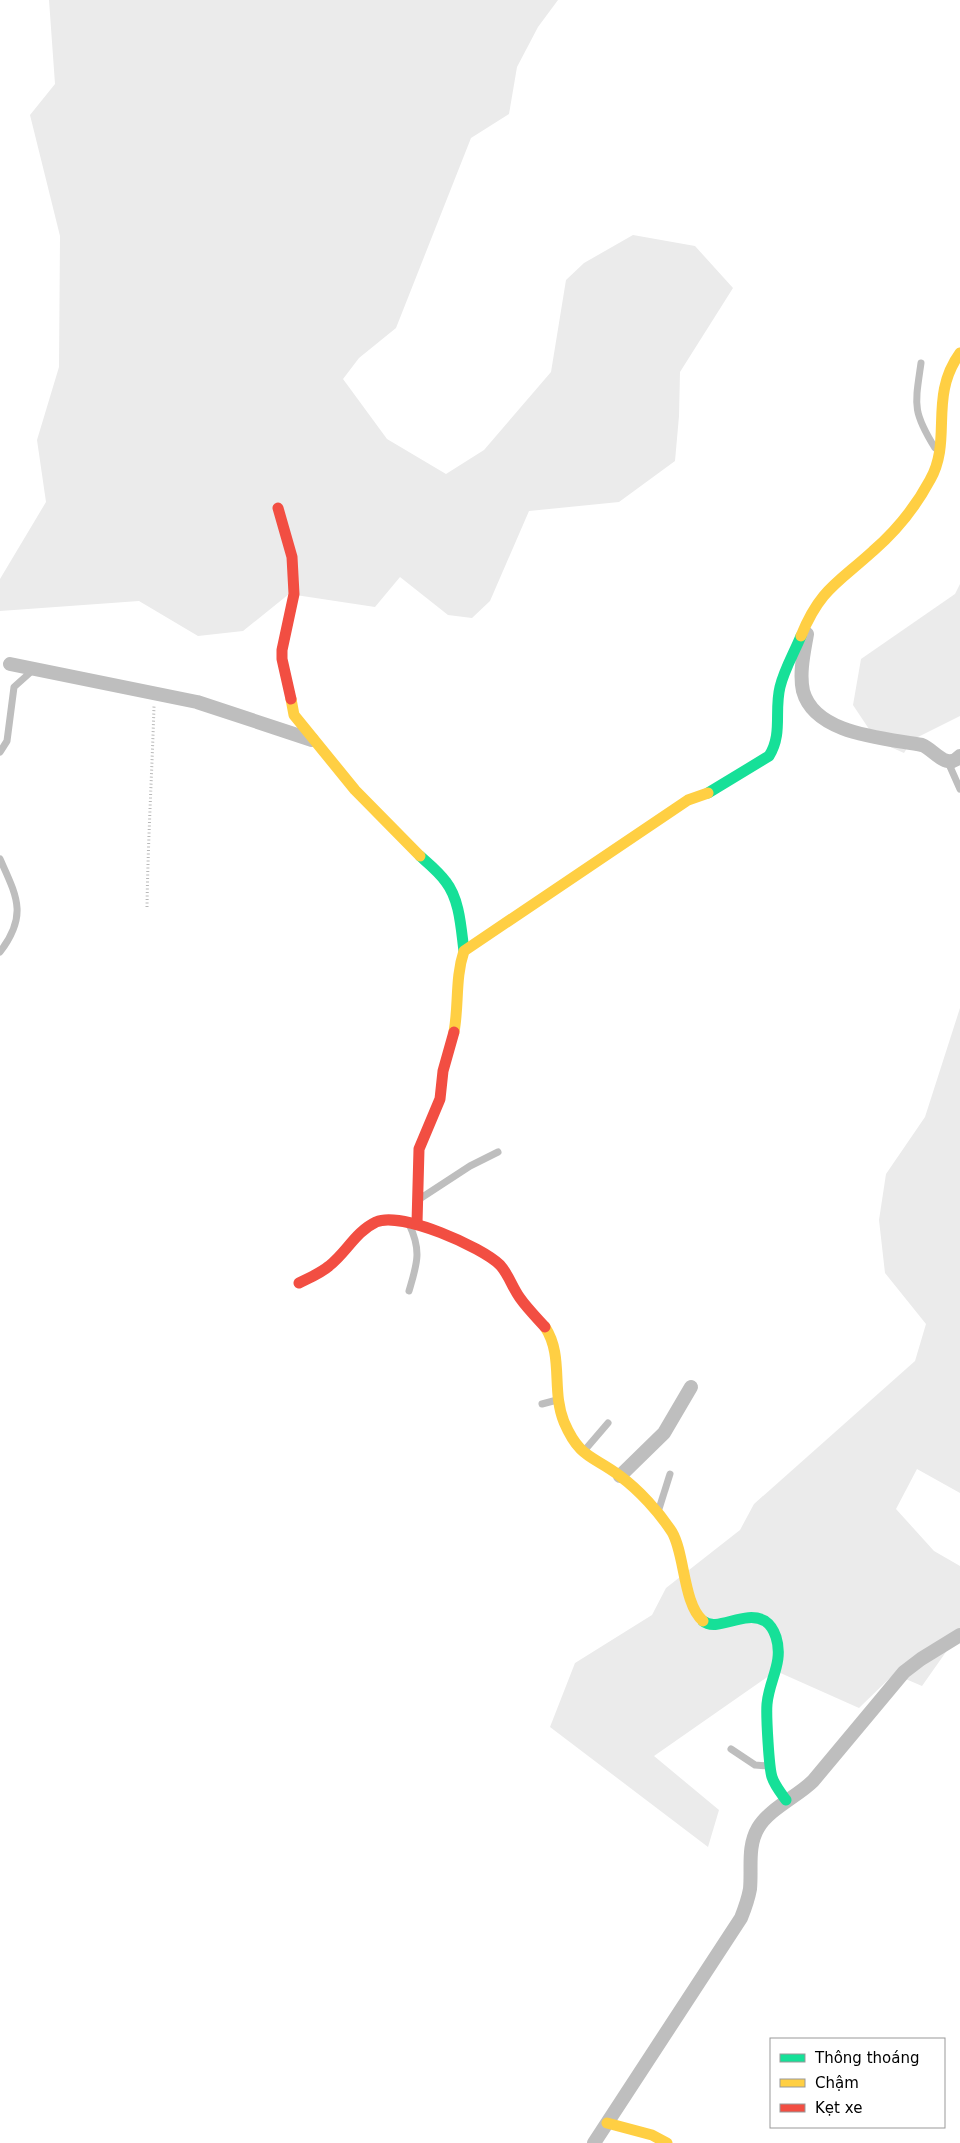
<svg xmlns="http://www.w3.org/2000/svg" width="960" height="2143" viewBox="0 0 960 2143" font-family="'DejaVu Sans',sans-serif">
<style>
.green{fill:#ebebeb}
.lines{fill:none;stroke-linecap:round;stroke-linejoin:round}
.path{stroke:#b9b9b9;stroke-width:3;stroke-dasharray:1 2.5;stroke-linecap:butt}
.lane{stroke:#bebebe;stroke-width:7}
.street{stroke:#bebebe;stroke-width:14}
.fast{stroke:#16e098;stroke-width:11}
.slow{stroke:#ffcf43;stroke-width:11}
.jam{stroke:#f24e42;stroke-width:11}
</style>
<rect width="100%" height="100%" fill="#fff"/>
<g class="green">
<path d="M49,0h509l-20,27 -21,40 -8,47 -38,24 -75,190 -37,30 -16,21 44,60 59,35 38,-24 67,-78 15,-92 18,-17 49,-28 62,11 38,42 -53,84 -1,44 -4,45 -56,41 -90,9 -39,90 -18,17 -24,-3 -48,-38 -25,30 -86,-13 -46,37 -45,5 -59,-35 -139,10v-32l46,-77 -9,-62 22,-73 1,-131 -30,-121 25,-31z"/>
<path d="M960,584v132l-48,24 -8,13 -27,-12 -24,-36 8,-46 94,-65z"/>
<path d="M960,1008v485l-43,-24 -21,40 38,42 26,15v66l-38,54 -28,-12 -35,34 -83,-37 -122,85 65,54 -11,37 -158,-120 25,-64 77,-48 14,-27 74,-58 14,-26 161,-143 11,-37 -41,-51 -6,-53 7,-46 39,-57z"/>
</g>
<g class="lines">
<path class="path" d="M147,907c1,-67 5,-134 7,-201"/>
<g class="lane">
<path d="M921,363c-6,42 -9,48 14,85"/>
<path d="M0,752l7,-11 7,-54 19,-17"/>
<path d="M948,762l12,27"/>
<path d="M0,859c17,38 28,56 0,93"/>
<path d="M421,1198l49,-32 28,-14"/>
<path d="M409,1291c8,-27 13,-40 0,-67"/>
<path d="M542,1404l15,-4"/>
<path d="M584,1451l24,-28"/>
<path d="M658,1512l12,-38"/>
<path d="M731,1749l24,16 13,1"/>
</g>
<g class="street">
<path d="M807,634c-3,18 -8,39 -4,57 12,44 82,47 119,54 13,5 24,26 38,11"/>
<path d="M10,664l187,38 115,38"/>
<path d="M620,1476l44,-43 27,-46"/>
<path d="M594,2143l147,-225c4,-10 7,-18 9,-29 2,-21 -3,-42 8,-61 11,-19 40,-32 55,-47l91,-109 17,-13 39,-24"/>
</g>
<g class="fast">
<path d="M708,793l61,-37c14,-22 5,-45 11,-69 4,-17 14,-34 21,-51"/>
<path d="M420,856c9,8 19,16 26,26 14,18 15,47 18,69"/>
<path d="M703,1621c14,12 42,-12 62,0 6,4 9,10 11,16 8,25 -7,43 -9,67 -1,12 2,64 5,73 3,9 9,16 14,23"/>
</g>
<g class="slow">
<path d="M801,636c19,-47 37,-53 72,-85 22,-19 43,-45 57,-71 23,-40 -2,-83 30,-127"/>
<path d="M291,699l3,16 61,75 65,66"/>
<path d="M454,1032c5,-27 1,-54 10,-81l224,-151 20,-7"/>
<path d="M545,1327c19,29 6,63 19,95 16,37 28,33 56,54 19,14 39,36 52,56 13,22 11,72 31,89"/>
<path d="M607,2123l45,12 15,8"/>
</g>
<g class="jam">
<path d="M278,508l14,49 2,37 -12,56v9l9,40"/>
<path d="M417,1223l2,-74 21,-50 3,-28 11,-39"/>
<path d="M299,1283c10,-5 22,-10 30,-17 18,-14 26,-34 47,-44 25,-11 106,25 124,43 9,10 12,22 20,33 7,10 16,19 25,29"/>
</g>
</g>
<rect x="770" y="2038" width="175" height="90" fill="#ffffff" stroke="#999999"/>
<rect x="780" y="2054" width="25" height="8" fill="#16e098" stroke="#999999"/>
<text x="815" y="2063" font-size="15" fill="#000000">Thông thoáng</text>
<rect x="780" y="2079" width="25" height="8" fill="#ffcf43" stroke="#999999"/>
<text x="815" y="2088" font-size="15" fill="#000000">Chậm</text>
<rect x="780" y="2104" width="25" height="8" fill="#f24e42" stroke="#999999"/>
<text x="815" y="2113" font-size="15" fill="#000000">Kẹt xe</text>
</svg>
